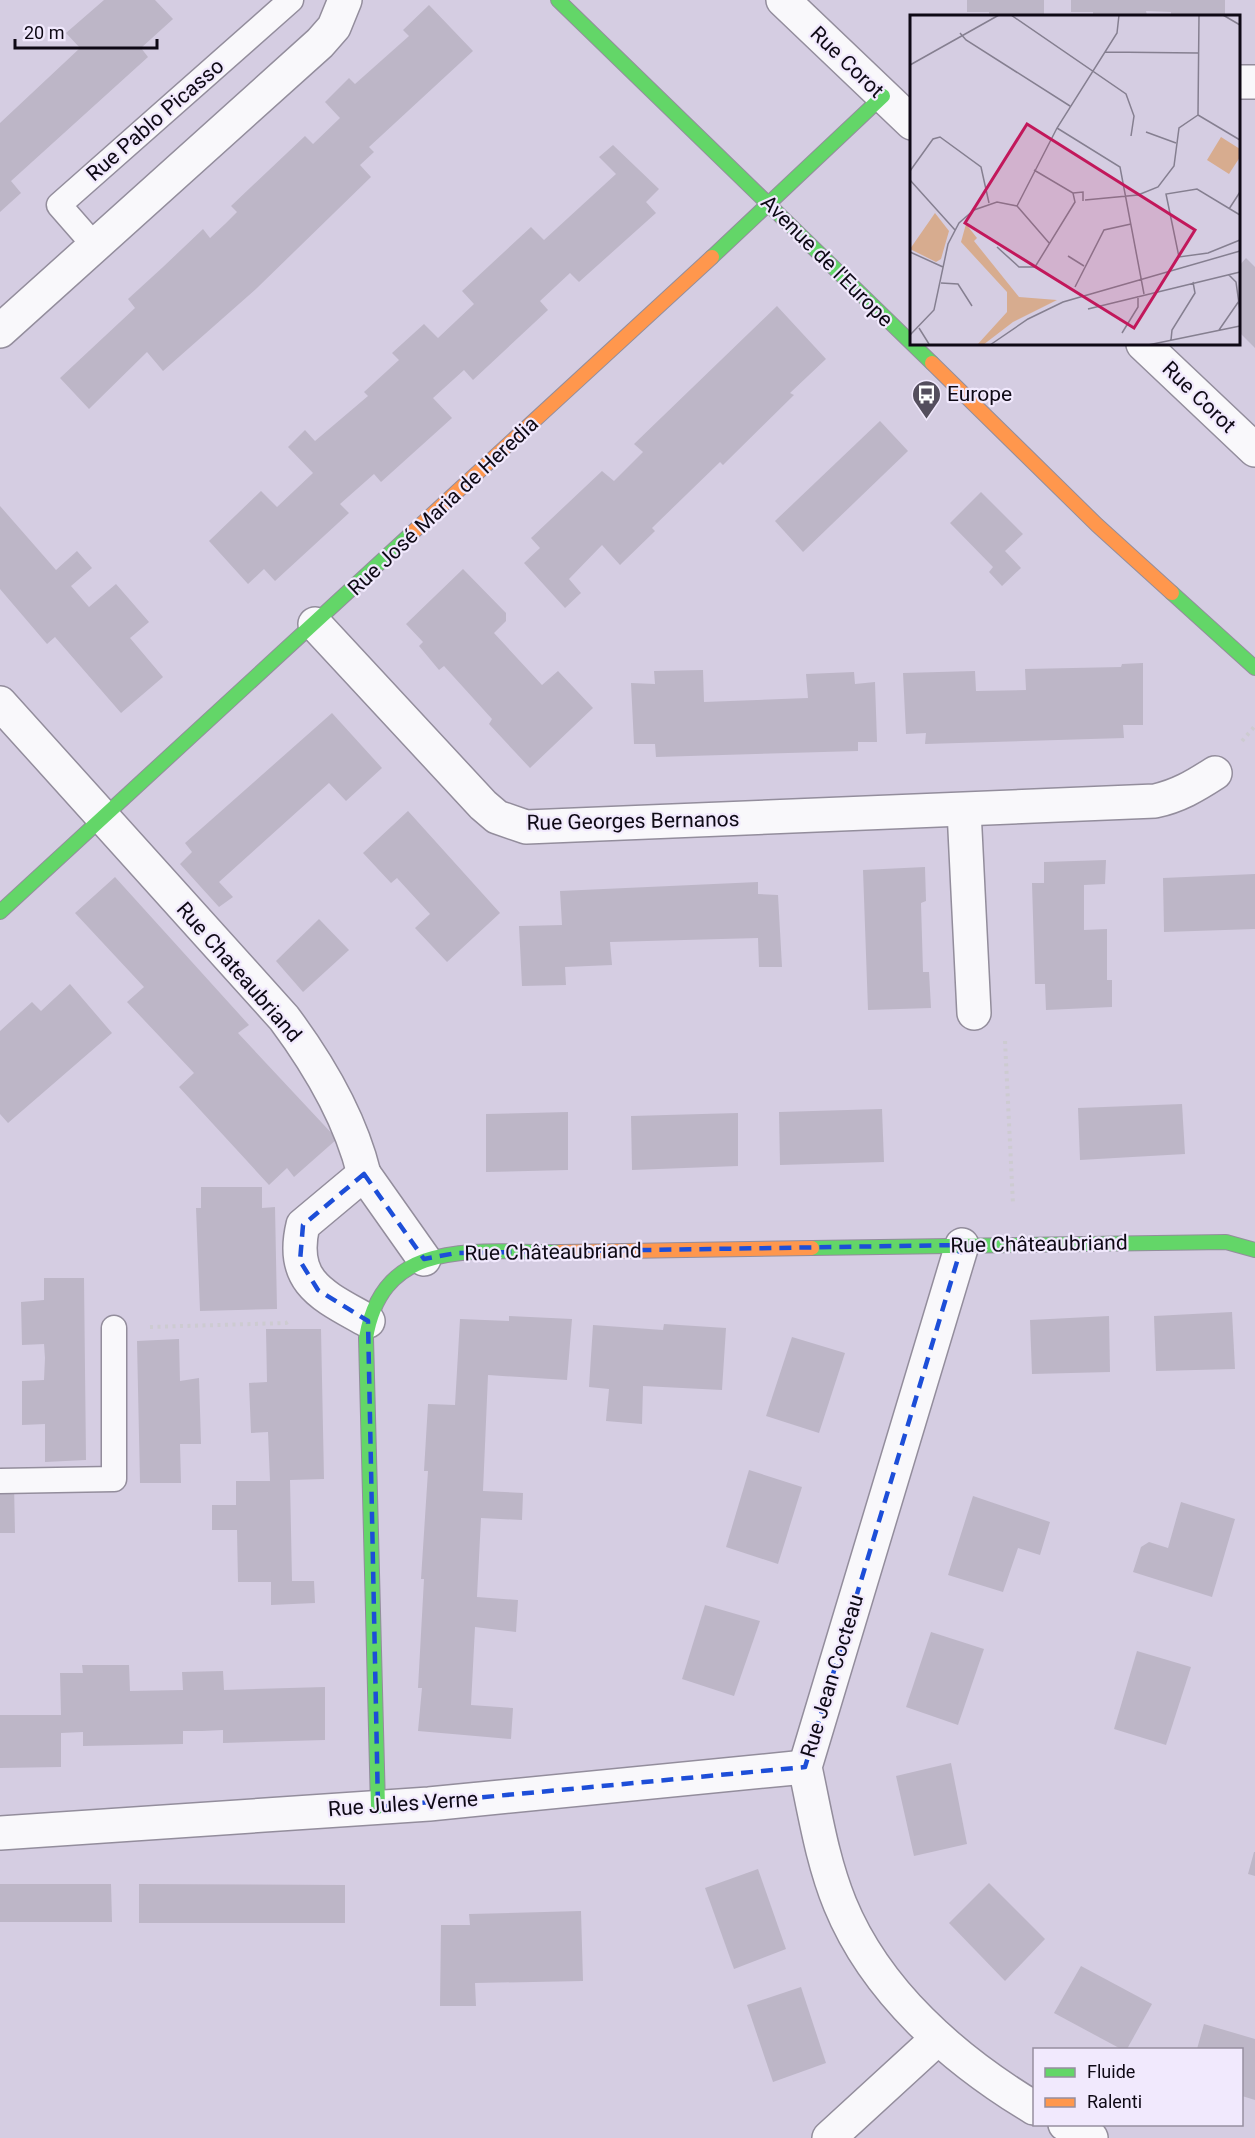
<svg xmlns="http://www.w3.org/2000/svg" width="1255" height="2138" viewBox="0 0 1255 2138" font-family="Roboto,sans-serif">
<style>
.building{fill:#bdb6c7}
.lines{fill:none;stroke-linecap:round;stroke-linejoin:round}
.lane-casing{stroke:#938d9c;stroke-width:27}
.street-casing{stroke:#938d9c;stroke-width:36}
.fast-casing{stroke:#938d9c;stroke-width:16}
.slow-casing{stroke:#938d9c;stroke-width:16}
.path{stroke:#cdcbd1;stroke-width:4;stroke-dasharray:3 4.5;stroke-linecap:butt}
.lane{stroke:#f9f8fb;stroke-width:24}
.street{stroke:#f9f8fb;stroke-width:33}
.fast{stroke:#63d668;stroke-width:14}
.slow{stroke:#ff974d;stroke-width:14}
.marked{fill:none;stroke:#1d4ed8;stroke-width:4.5;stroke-dasharray:12 8;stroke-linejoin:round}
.labels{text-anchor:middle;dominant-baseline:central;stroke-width:4.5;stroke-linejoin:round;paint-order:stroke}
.street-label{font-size:21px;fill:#0e0915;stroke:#f1e9fd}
.poi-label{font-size:21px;fill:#0e0915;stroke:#f1e9fd;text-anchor:start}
.inset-road{fill:none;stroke:#857f90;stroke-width:1.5}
.view{fill:#c2185b;fill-opacity:0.15;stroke:#c2185b;stroke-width:3}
.inset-edge{fill:none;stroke:#0e0915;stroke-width:3}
</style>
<rect width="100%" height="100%" fill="#d5cde2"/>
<g class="building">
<path d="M104,0h51l18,19 -32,29 7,9 -137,124 10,12 -21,19v-89l80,-75 -14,-15z"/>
<path d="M967,0h77v16h-55v-4h-22z"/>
<path d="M1071,0h154v16h-54v-4l-25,-1 1,4h-54v-3h-22z"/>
<path d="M429,5l44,46 -104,96 5,5 -14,13 11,12 -114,111 -94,83 -16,-19 -58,57 -29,-31 75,-70 -7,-9 35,-32 40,-38 7,9 15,-14 12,-12 -6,-6 74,-70 8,8 27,-26 -15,-16 24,-24 6,6 54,-48 -6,-6z"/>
<path d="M613,145l46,44 -13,13 10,11 -77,69 -9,-9 -30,28 8,9 -75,70 -9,-10 -31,28 19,20 -71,64 -7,-8 -34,30 9,9 -74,68 -11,-12 -16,15 -39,-43 52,-50 16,16 36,-34 -25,-26 17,-17 10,11 53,-45 -4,-4 35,-32 -7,-7 32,-29 14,14 36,-34 -12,-13 69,-64 13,13 72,-66 -17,-17z"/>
<path d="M1246,258l9,9v81l-16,-16v-66z"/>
<path d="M777,306l49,53 -36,34 4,2 -71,70 -3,-3 -68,66 3,3 -35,34 -18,-20 -33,34 12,14 -16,15 -41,-45 16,-15 -9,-10 71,-67 12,10 29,-29 -9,-8z"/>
<path d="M880,421l28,30 -105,101 -28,-31z"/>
<path d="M981,492l42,42 -18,17 16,17 -19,18 -13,-14 4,-5 -43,-44z"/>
<path d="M0,506l56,64 21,-19 15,17 -21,18 18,21 27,-23 33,38 -19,16 33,39 -42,36 -66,-76 -8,7 -47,-55z"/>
<path d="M463,569l43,44v8l-12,12 48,52 16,-14 35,37 -63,60 -41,-44 3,-5 -48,-53 -5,4 -20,-24 4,-4 -17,-18z"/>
<path d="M1143,663v62h-20l1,13 -199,6 1,-11 -20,1 -3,-61 72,-2 1,20 50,-1 -1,-21 96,-2 1,-3z"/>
<path d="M703,670l1,32 104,-4 -2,-24 48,-2 1,12 20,-2 2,60h-19v9l-202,6 -1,-13h-21l-3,-61 24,1 -1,-13z"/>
<path d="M332,713l50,55 -36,33 -17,-18 -110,99 14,15 -14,10 -39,-43 12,-12 -7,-9z"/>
<path d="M408,811l92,102 -53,49 -32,-34 15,-14 -33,-36 -6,5 -28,-30z"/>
<path d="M1106,860l-1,24 -21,1v45l23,-1v51h5v27l-66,3 -1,-26h-10l-3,-101h12v-21z"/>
<path d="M925,867l1,34 -5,2 2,69h6l2,36 -63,2 -5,-140z"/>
<path d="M1255,874v55l-91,3 -1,-54z"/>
<path d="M115,877l134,148 -11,8 99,106 -43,38 -7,-9 -18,17 -90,-98 15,-14 -67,-71 17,-15 -69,-74z"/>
<path d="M758,882v12l20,1 4,72h-23l-1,-29 -148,4 2,23 -47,2 1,18 -44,1 -3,-60 43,-1 -2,-34z"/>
<path d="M319,919l30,31 -46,42 -27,-31z"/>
<path d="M70,984l42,49 -104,90 -8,-9v-83l32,-29 9,9z"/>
<path d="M1182,1104l3,50 -105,6 -2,-52z"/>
<path d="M882,1109l2,53 -104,3 -1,-53z"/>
<path d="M568,1112v58l-82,2v-58z"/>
<path d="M738,1113v53l-106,4 -1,-54z"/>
<path d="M201,1187h61v21l13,-1 2,102 -77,2 -4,-103h5z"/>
<path d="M44,1278h40l2,182 -41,2v-38l-23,1v-44l22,-1 1,-22 -1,-14 -22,1 -1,-43 23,-2z"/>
<path d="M1232,1312l3,57 -79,2 -2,-55z"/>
<path d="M509,1316l63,3 -5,61 -79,-5 -5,116 40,2 -1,27 -41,-2 -4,79 41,3 -2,32 -41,-5 -4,78 42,3 -2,31 -93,-8 4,-43h-4l6,-109h-3l7,-108h-4l4,-67 27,1 5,-86 49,2z"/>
<path d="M1109,1316l1,56 -78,2 -2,-54z"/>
<path d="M664,1324l62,4 -4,62 -79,-4 -1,38 -36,-3 3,-32 -20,-2 4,-62 70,5z"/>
<path d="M266,1329h55l3,150 -34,1 2,101h22l1,22 -44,2v-23h-33l-1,-52h-25v-25h24v-24h34l-2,-49 -17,1 -2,-50 18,-1z"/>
<path d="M792,1337l53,16 -26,80 -53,-17z"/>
<path d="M179,1339l1,42 19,-3 2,66h-21l1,39h-41l-3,-142z"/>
<path d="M749,1470l53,17 -24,77 -52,-17z"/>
<path d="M0,1484h14l1,49h-15z"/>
<path d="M973,1496l77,26 -10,33 -22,-7 -15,44 -55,-17z"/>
<path d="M1181,1502l54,17 -23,78 -79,-25 8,-25 8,-5 19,6z"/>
<path d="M705,1605l55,16 -26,75 -52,-17z"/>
<path d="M931,1632l53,17 -26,76 -52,-18z"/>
<path d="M1137,1651l54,16 -25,78 -52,-16z"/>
<path d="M82,1665h47l1,26 53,-1 -1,-18 41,-1 1,19 101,-3v53l-102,3v-13l-21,1h-19v13l-100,2v-14l-22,1v34l-61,1v-53h61l-1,-42h23z"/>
<path d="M951,1763l16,81 -53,12 -18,-80z"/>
<path d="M1254,1852h1v24l-7,-2z"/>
<path d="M758,1869l28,80 -52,20 -29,-81z"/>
<path d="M989,1883l56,56 -40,42 -56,-58z"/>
<path d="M0,1884h111l1,38h-112z"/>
<path d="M139,1884l206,1v38h-206z"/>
<path d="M581,1911l2,70 -108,2 1,23h-36l1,-81h29l-1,-11z"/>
<path d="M1081,1966l71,38 -25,45h-6l-67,-36z"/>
<path d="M801,1987l25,76 -53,19 -26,-77z"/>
<path d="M1204,2024l51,15v61l-13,-4v-47h-45z"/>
</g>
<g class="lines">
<defs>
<g id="lane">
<path d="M94,245l-35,-40 232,-205"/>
<path d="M0,1481l114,-2v-151"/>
</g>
<g id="street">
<path d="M783,0l129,123"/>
<path d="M1238,82h17"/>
<path d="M0,331l320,-288 14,-16 11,-27"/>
<path d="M1143,344l112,106"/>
<path d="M315,624l168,181 14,12 29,10 629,-26c23,-5 40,-15 60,-28"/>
<path d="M0,703l284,315c35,47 66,99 80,156"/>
<path d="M964,810l10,203"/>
<path d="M962,1245l-157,522c10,46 17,93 35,137 36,88 114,156 194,204"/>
<path d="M368,1321c-44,-25 -79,-38 -65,-96l61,-51 60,85"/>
<path d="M0,1833l429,-29 376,-37"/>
<path d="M1065,2124l26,14"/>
<path d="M829,2138l109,-100"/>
</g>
<g id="fast">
<path d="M558,0l374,363"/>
<path d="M712,257l171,-161"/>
<path d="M1172,593l83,75"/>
<path d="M0,912l412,-379"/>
<path d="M812,1248l414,-6 29,8"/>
<path d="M378,1807l-12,-469c17,-104 114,-85 194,-86"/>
</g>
<g id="slow">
<path d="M932,363l165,162 75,68"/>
<path d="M412,533l300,-276"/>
<path d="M560,1252l252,-4"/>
</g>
</defs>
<use href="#lane" class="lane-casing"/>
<use href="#street" class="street-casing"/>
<use href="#fast" class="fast-casing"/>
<use href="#slow" class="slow-casing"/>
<g class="path">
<path d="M1242,741l13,-15"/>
<path d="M1005,1041l8,163"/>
<path d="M150,1327l136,-4 5,-3"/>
</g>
<use href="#lane" class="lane"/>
<use href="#street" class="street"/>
<use href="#fast" class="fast"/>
<use href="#slow" class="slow"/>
</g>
<path class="marked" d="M364,1174l60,85 32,-6 506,-8 -157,522 -427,40 -10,-486 -50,-31 -18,-29 3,-36z"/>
<defs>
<symbol id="bus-pin" viewBox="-11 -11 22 30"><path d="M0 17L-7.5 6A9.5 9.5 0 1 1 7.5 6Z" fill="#544e5d" stroke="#f1e9fd"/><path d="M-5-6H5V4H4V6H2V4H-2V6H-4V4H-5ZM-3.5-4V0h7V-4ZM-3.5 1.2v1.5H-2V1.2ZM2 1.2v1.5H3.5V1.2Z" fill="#fff"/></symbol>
</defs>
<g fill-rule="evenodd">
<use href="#bus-pin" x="910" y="378" width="33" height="45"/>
</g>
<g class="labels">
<g class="street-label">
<text transform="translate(847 62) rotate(44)">Rue Corot</text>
<text transform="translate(155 120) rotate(-41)">Rue Pablo Picasso</text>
<text transform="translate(827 261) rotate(45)">Avenue de l'Europe</text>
<text transform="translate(1199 397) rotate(44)">Rue Corot</text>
<text transform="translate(443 506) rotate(-43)">Rue José Maria de Heredia</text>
<text transform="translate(633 821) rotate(-1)">Rue Georges Bernanos</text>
<text transform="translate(239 972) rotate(49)">Rue Chateaubriand</text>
<text transform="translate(1039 1244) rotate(-1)">Rue Châteaubriand</text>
<text transform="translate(553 1252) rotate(-1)">Rue Châteaubriand</text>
<text transform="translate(832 1676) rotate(-73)">Rue Jean Cocteau</text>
<text transform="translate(403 1804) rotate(-4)">Rue Jules Verne</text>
</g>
<g class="poi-label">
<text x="947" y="394">Europe</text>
</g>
</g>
<g transform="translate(910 15)">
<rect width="330" height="330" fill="#d5cde2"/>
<path d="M311,122l19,12v8l-11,17 -22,-14zM25,198l14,18 -8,28 -5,3 -26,-13zM56,209l11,14 -3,3 45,56 38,3 -44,22 -30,23h-6l30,-33v-20l-46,-50z" fill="#d7ac8f"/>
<path class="inset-road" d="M101,0l115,79 8,22 -3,20M289,0l-1,100 42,25M313,0l17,10M50,18l6,7 104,66M195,37l93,1M0,50l89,-50M147,113l63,39 24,127M236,117l30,11M0,156l23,-32 7,-2 41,30 8,36M0,165l45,50M163,178l10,-1v9M175,185l53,-5 20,-8 16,-21 5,-38 19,-13M107,191l40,-78 60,-95 2,-18M319,194l11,-17M330,200l-43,-26 -31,5 13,63 29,-4 32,-13M87,232l22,20h16l40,-65 -2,-9 -39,-23M0,237l33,15M158,241l16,10M319,260l7,7 4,29M31,268l17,1 14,22M165,272l29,-57 27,-6M178,294l152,-37M9,313l10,16M309,315l20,-29M212,318l16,-26v-11M0,320l24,-25 14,-66 11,-21 15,-13 23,-8 20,4 33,38M261,325l1,-10 23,-37 -2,-11M80,330l38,-26 35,-17 177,-51M238,330l92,-19"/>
<path class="view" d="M117,109l168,106 -61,98 -169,-105z"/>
<rect width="330" height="330" class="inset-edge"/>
</g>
<rect x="1033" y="2048" width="210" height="78" fill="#f1e9fd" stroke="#968fa0" stroke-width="1.5"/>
<rect x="1045" y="2068" width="30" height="9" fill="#63d668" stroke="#968fa0" stroke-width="1.5"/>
<text x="1087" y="2078" font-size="18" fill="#0e0915">Fluide</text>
<rect x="1045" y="2098" width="30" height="9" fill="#ff974d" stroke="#968fa0" stroke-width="1.5"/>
<text x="1087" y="2108" font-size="18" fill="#0e0915">Ralenti</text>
<path d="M15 39v9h142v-9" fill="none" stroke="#0e0915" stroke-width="3"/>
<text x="24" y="39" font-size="18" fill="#0e0915" stroke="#f1e9fd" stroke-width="4.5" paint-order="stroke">20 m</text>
</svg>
